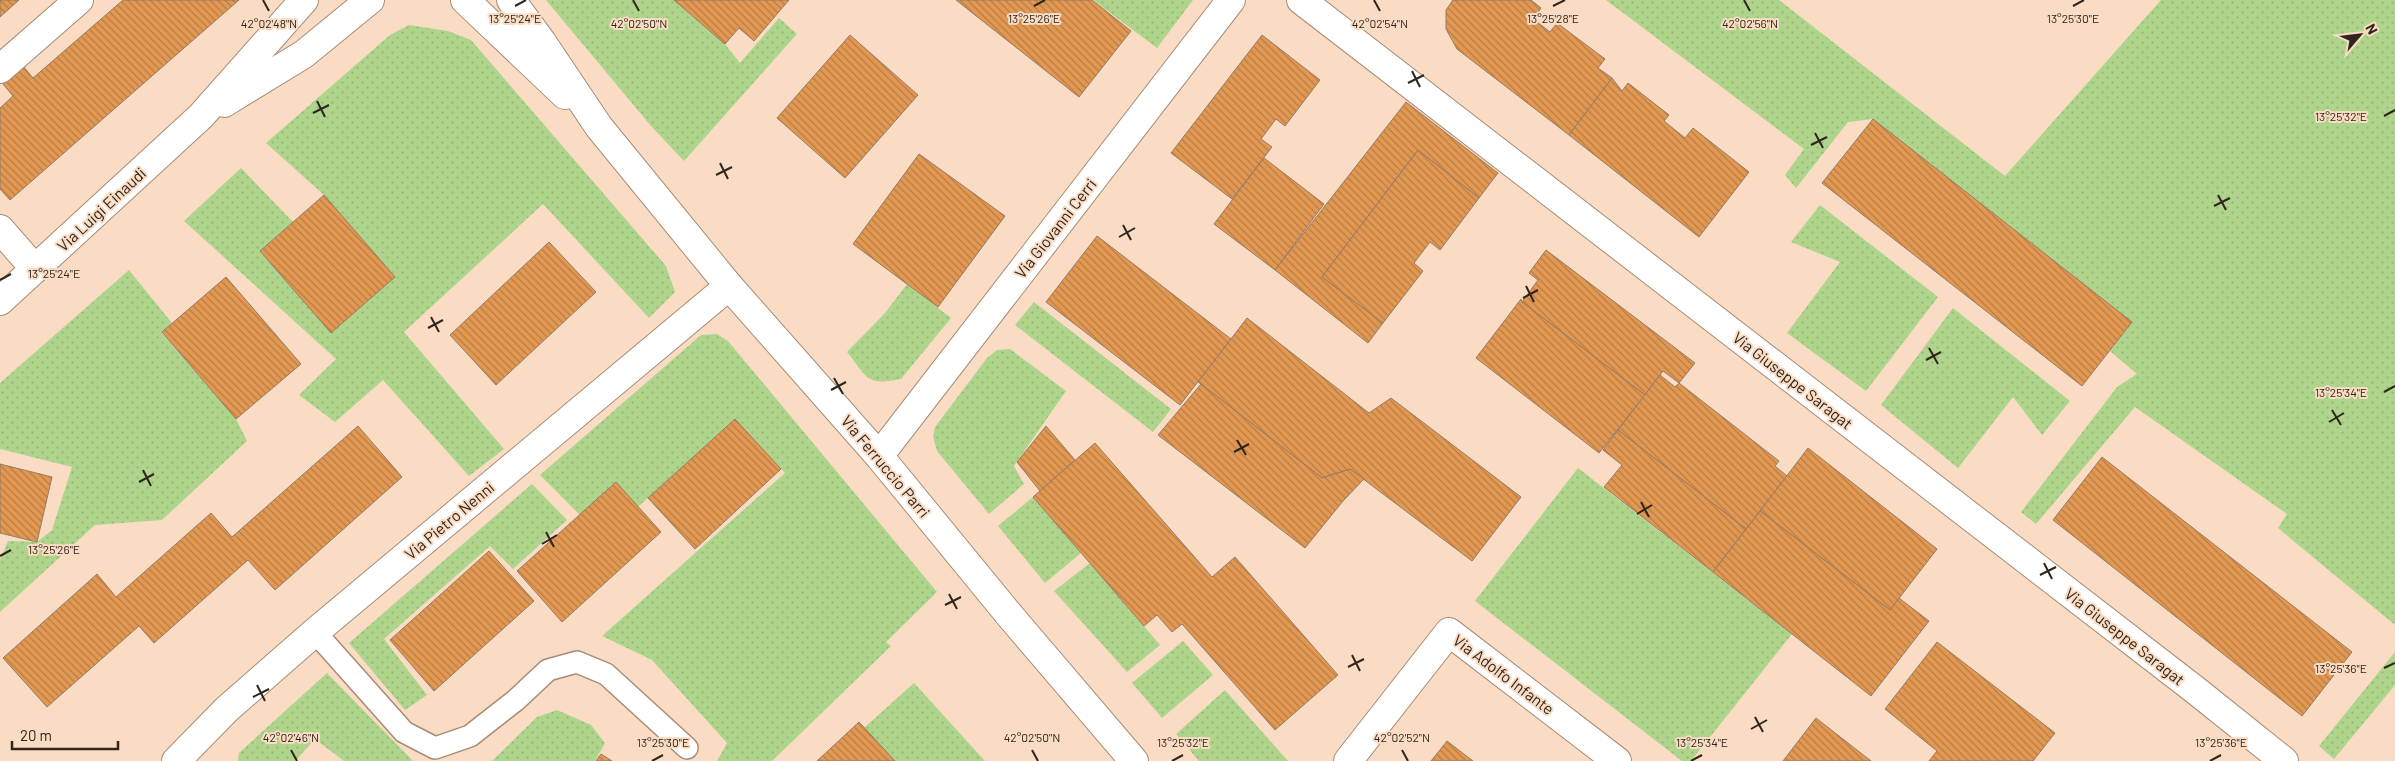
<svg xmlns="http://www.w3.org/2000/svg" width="2395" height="761" viewBox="0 0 2395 761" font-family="Barlow,sans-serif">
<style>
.grass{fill:url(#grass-dots)}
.building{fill:url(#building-back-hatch);stroke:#967b65}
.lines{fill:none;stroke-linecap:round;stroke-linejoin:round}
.service-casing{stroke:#a78c75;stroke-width:24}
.minor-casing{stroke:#a78c75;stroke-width:30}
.tertiary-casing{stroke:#a78c75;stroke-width:30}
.service{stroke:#fff;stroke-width:21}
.minor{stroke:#fff;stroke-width:28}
.tertiary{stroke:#fff;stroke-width:28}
.ticks{fill:none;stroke:#30251c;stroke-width:2}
.labels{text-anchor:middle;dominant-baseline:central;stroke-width:4;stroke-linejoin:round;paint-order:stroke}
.street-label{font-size:16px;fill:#30251c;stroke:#f9dcc3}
.ticks-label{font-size:12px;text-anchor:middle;fill:#30251c;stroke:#f9dcc3;stroke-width:4;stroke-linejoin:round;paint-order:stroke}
</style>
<defs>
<pattern id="grass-dots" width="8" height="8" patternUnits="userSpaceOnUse" patternTransform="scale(1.25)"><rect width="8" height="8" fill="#aed58b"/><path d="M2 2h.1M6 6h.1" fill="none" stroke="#96b777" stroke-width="1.8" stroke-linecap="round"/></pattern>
<pattern id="building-back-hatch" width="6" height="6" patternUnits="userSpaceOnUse" patternTransform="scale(1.25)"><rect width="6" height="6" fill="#e29852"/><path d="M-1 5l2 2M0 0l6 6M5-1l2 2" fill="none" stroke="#b87c43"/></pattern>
</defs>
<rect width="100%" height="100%" fill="#f9dcc3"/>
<g class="grass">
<path d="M546,0h128l51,44 15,19 39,-45 18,16 -113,127 -33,-35z"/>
<path d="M1093,0h100l-36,48z"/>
<path d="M1606,0h173l226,176 156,-176h234v625l-117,-97 9,-14 -152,-107 -99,117 -15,-12 96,-125 20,-13 -27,-23 22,-29 -259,-203 -25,3 -52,66 -11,-13 19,-26z"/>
<path d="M409,25l39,6 23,9 195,226 9,26 -26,26 -106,-114 -139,128 100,117 -35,27 -86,-96 -48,42 -36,-27 37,-36 -152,-138 57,-53 52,54 -33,29 71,82 64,-56 -71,-82 -58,-52 124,-108z"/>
<path d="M1820,205l118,92 -72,94 -79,-58 53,-71 -49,-20z"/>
<path d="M129,270l43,53 -10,10 74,86 11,22 -85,79 -67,5 -95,87v-52l8,-19 29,1 15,-12 20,-63 -72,-18v-66z"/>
<path d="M907,284l44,34 -50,61c-35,7 -33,-1 -54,-27l38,-39z"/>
<path d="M1034,302l137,107 -18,23 -138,-107z"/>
<path d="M1953,308l117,93 -28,34 -29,-38 -55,71 -77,-63z"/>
<path d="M717,334l11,7 209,251 -51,50 5,4 -119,115h-55l10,-18 -75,-83 -50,-24 183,-163 -50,-54 -97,88 -58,8 -40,-40 161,-140z"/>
<path d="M1010,349l56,42 -52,75 10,18 -35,30 -52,-63 -4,-14 2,-10 52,-69 10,-8z"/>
<path d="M1578,468l214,166 -101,127h-9l-207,-160z"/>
<path d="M532,484l35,36 -54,49 -23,-23 -106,93 43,56 -22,15 -56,-67z"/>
<path d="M1033,497l48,56 -36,30 -47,-57z"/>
<path d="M1090,563l70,82 -33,27 -73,-81z"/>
<path d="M1183,641l30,34 -51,43 -30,-35z"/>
<path d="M2395,652v33l-61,74 -15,-13z"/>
<path d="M327,673l86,88h-69l-29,-22 -20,22h-57l1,-8z"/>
<path d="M914,683l71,78h-90l-31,-33z"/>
<path d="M1225,690l63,71h-89l-23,-27z"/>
<path d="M557,710l34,15 14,18 -10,18h-103l45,-44z"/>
</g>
<g class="building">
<path d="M0,0h19l-19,17z"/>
<path d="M123,0h116l-229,200 -10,-11v-81l13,-12 -10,-12 20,-18 10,12z"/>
<path d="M674,0h115l-35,41 -15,-13 -14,16z"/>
<path d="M956,0h136l39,31 -52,66z"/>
<path d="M1453,0h78l10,8 -8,11 17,13 7,-9 48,36 -7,9 14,10 -43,57 -112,-86 -11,-20v-19z"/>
<path d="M850,35l68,60 -73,83 -68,-60z"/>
<path d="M1262,35l58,45 -35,46 -9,-7 -15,20 11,8 -40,52 -61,-46z"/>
<path d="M1612,78l10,13 6,-8 41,32 -5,6 21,17 8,-10 56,44 -50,65 -130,-102z"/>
<path d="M1406,102l92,71 -19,25 -61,-48 -96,127 61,46 -15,20 -93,-73z"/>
<path d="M1873,119l259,203 -50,64 -260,-203z"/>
<path d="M1418,150l61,48 -39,52 -10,-8 -16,21 9,8 -40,52 -61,-46z"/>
<path d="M919,154l86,62 -67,91 -85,-63z"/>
<path d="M1264,158l60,46 -49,66 -61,-46z"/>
<path d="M324,195l71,82 -64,56 -71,-82z"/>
<path d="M1097,236l134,103 -51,66 -134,-103z"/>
<path d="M549,242l47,50 -100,93 -46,-50z"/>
<path d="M1546,250l149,113 -16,20 -16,-12 -18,24 -123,-93 16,-22 -9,-7z"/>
<path d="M226,277l75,87 -65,55 -74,-87z"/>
<path d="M1521,299l1,3 123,93 -46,58 -123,-95z"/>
<path d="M1247,318l122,95 22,-15 130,99 -49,64 -122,-92 -28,9 -124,-96z"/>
<path d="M1660,375l15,12 4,-4 100,78 -4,5 12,10 -41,53 -128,-99z"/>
<path d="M1201,384l121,94 28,-9 14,10 -21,22 -38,47 -147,-113z"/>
<path d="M735,419l46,50 -86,80 -47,-51z"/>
<path d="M358,426l44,51 -127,113 -27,-30 -94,83 -15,-17 -92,81 -44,-49 94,-84 19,23 95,-84 21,24z"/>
<path d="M1046,426l29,34 -35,31 -23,-29z"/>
<path d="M1618,430l128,99 -33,43 -109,-85 18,-22 -19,-15z"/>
<path d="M1095,443l117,134 23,-20 103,118 -63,55 -93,-106 -10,8 -15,-17 -13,11 -111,-129z"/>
<path d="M1808,448l129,101 -47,61 -130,-99z"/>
<path d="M2102,457l250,195 -50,64 -249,-196z"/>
<path d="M0,464l52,13 -15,65 -37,-9z"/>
<path d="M616,482l45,50 -99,90 -45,-51z"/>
<path d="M1760,511l130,99 9,-12 30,23 -58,75 -158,-124z"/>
<path d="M489,551l45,50 -100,90 -44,-51z"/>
<path d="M1937,642l118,91 -22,28h-104l8,-10 -52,-42z"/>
<path d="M1816,718l55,43h-88z"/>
<path d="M859,722l36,39h-78z"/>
<path d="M1447,741l26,20h-42z"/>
<path d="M601,754l11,7h-16z"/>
</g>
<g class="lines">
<defs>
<path id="service" d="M315,632l89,100 31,16 35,-12 46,-36 32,-30 29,-8 29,12 81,74"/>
<g id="minor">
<path d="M465,0l100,95"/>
<path d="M511,0l31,42 57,85 130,159 150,170 132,161 123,144"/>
<path d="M1301,0l893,689 90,72"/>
<path d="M0,69l79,-69"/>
<path d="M0,229l35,40"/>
<path d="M879,456l352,-456"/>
<path d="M176,761l51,-52 88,-77 414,-346"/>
<path d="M1348,761l101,-129 168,129"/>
</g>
<g id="tertiary">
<path d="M224,103l80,-49 66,-54"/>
<path d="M0,301l201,-185 103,-116"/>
</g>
</defs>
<use href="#service" class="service-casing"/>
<use href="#minor" class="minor-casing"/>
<use href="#tertiary" class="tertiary-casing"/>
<use href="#service" class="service"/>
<use href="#minor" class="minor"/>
<use href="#tertiary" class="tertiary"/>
</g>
<path class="ticks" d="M263,0l6,11M633,0l6,11M1374,0l6,11M1744,0l6,11M515,6l11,-6M1034,6l11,-6M1553,6l12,-6M2073,6l11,-6M1412,71l8,16M1408,83l16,-8M317,101l8,16M313,113l16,-8M2384,116l11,-6M1815,133l8,15M1811,145l16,-8M720,163l8,16M716,175l16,-8M2218,195l8,15M2214,206l16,-8M1123,225l8,15M1119,237l16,-9M0,280l11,-6M1526,286l8,16M1523,298l15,-8M431,317l8,15M428,328l15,-8M1929,348l9,16M1926,360l15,-8M834,378l9,16M831,390l15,-8M2384,392l11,-6M2332,410l9,15M2329,422l15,-9M1237,440l9,15M1234,452l15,-8M143,470l8,16M139,482l15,-8M1641,502l8,15M1637,514l15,-9M546,532l8,15M542,544l15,-9M0,556l11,-6M2044,563l8,16M2040,575l16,-8M949,594l8,15M945,605l16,-8M1352,655l8,16M1348,667l16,-8M2384,668l11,-5M257,685l8,16M253,697l16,-8M1755,717l8,15M1751,729l16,-9M291,750l6,11M1032,750l6,11M1402,750l6,11M652,761l11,-6M1172,761l11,-6M1691,761l11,-6M2210,761l11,-6"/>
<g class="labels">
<g class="street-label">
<text transform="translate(101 209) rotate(-43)">Via Luigi Einaudi</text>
<text transform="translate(1055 228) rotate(-52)">Via Giovanni Cerri</text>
<text transform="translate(1793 380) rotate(38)">Via Giuseppe Saragat</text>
<text transform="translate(886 466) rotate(50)">Via Ferruccio Parri</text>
<text transform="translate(449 520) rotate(-40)">Via Pietro Nenni</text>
<text transform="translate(2125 636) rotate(38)">Via Giuseppe Saragat</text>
<text transform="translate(1504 674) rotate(37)">Via Adolfo Infante</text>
</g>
</g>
<g class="ticks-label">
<text x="515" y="23">13°25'24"E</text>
<text x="1034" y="23">13°25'26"E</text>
<text x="1553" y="23">13°25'28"E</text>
<text x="2073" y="23">13°25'30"E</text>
<text x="269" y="28">42°02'48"N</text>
<text x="639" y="28">42°02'50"N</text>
<text x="1380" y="28">42°02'54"N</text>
<text x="1750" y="28">42°02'56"N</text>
<text x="2341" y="121">13°25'32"E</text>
<text x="54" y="278">13°25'24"E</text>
<text x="2341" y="397">13°25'34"E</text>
<text x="54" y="554">13°25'26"E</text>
<text x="2341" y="673">13°25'36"E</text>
<text x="291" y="742">42°02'46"N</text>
<text x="1032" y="742">42°02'50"N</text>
<text x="1402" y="742">42°02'52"N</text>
<text x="663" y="747">13°25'30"E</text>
<text x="1183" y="747">13°25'32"E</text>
<text x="1702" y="747">13°25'34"E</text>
<text x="2221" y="747">13°25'36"E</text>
</g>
<g transform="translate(2360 35) rotate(62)" stroke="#f9dcc3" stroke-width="4" paint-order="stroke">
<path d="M0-4L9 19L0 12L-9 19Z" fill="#30251c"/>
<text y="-8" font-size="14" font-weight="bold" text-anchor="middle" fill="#30251c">N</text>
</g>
<path d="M12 741v8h106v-8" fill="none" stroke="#30251c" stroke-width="2.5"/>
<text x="20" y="741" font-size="15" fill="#30251c" stroke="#f9dcc3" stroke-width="4" paint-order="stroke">20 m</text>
</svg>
